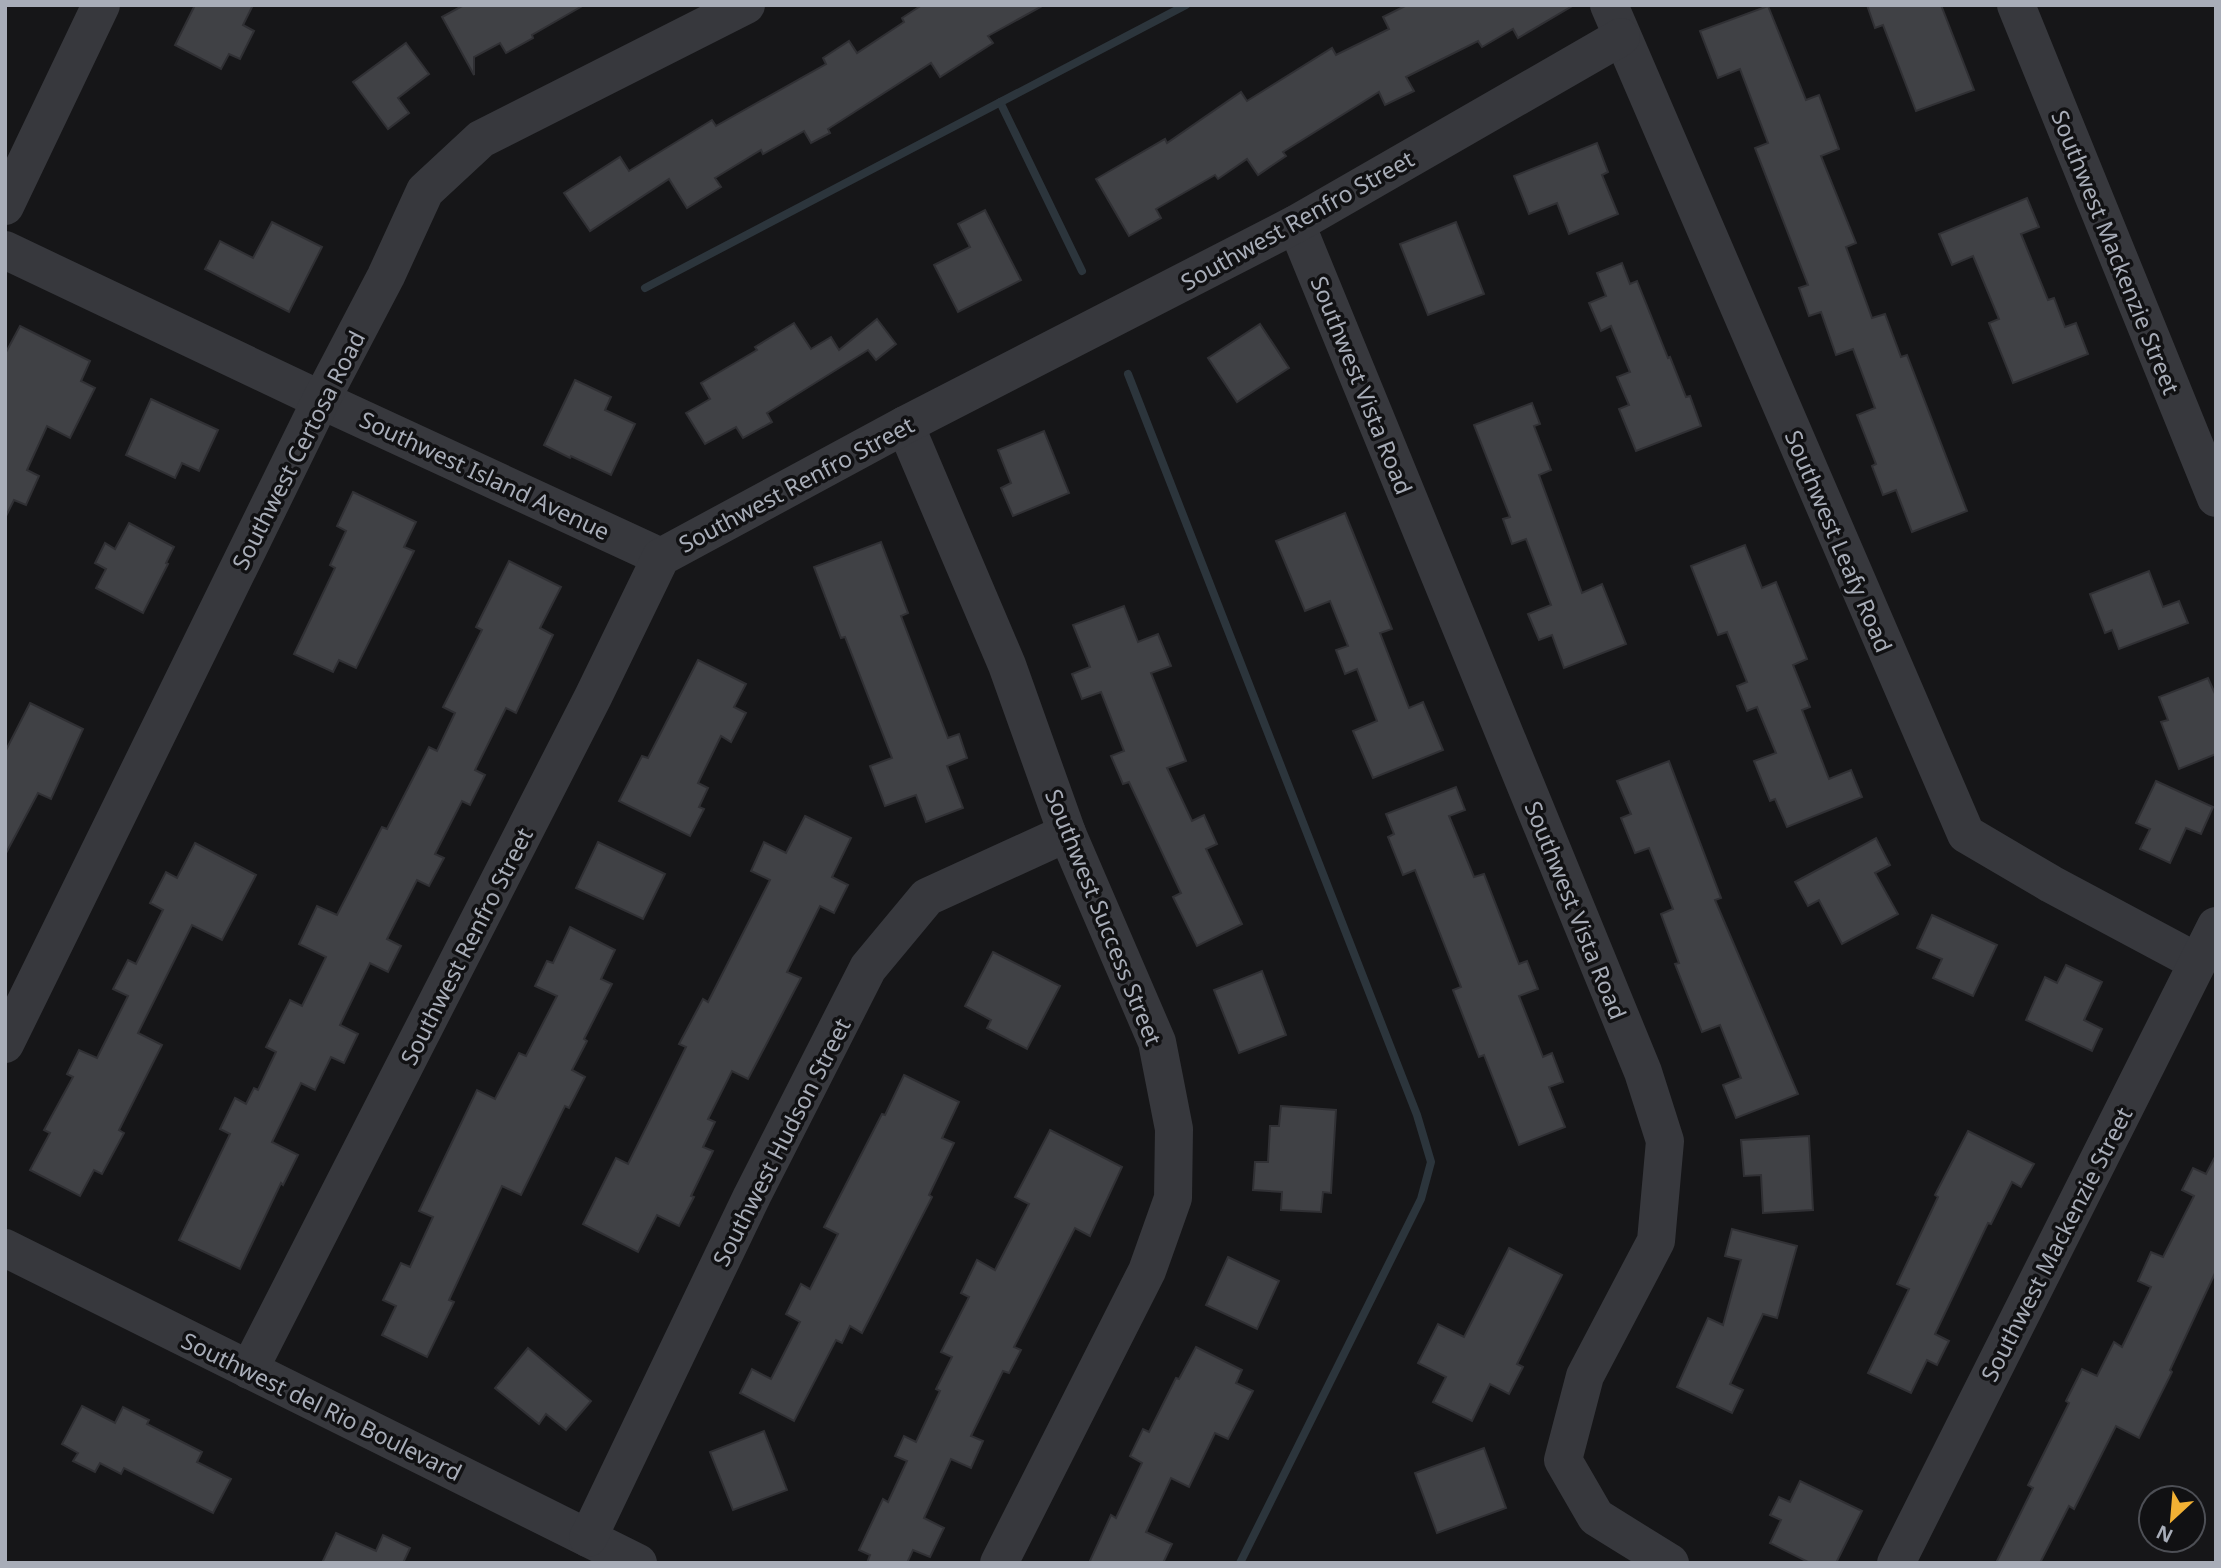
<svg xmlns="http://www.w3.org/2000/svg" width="2221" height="1568" viewBox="0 0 2221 1568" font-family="'Noto Sans',sans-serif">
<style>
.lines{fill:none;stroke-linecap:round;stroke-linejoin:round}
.stream{stroke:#2c353c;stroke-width:8}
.building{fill:#404145;stroke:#303034;stroke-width:2}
.minor{stroke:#37383d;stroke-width:38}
.labels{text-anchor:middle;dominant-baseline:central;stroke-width:7;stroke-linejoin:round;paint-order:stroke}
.street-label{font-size:23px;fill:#a8adb8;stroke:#111113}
</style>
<rect width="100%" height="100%" fill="#161618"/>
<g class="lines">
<g class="stream">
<path d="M1000,102l82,169"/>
<path d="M645,288l541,-283"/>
<path d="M1128,374l289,741 14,47 -10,37 -181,364"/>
</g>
</g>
<g class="building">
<path d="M195,5h58l-10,20 11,6 -14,28 -11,-5 -8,15 -46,-24z"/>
<path d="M464,5h120l-52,30 1,3 -27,15 -6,-10 -26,14v18l-32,-58z"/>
<path d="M922,5h122l-56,31 5,7 -53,34 -9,-14 -103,66 2,4 -19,10 -7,-12 -41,23 -2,-4 -46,28 6,9 -34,21 -18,-29 -79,52 -26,-38 56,-36 9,14 83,-51 4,6 110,-62 -3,-6 26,-17 8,12 47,-31 -2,-4z"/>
<path d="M1407,5h167l-56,33 -5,-9 -31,18 -4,-6 -72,36 8,14 -29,14 -6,-13 -96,60 3,4 -28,19 -11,-16 -29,20 -3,-4 -59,34 5,9 -32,18 -33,-57 69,-40 2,4 74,-51 6,9 85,-53 4,7 53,-26 -6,-12z"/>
<path d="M1867,5h74l33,85 -58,21 -33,-86 -8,3z"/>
<path d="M1768,6l38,94 13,-5 20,54 -18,7 35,87 -10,4 26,71 13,-4 16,43 6,-2 60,156 -55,21 -16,-42 -13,5 -11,-29 4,-2 -19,-49 18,-7 -22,-59 -17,6 -15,-43 -12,4 -10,-28 9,-3 -53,-137 13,-5 -28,-74 -22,9 -18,-47z"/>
<path d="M406,43l23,31 -31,24 11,15 -21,16 -35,-47z"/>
<path d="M1597,143l11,29 -6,3 16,39 -49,20 -12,-31 -28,11 -15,-38z"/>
<path d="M2027,198l12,29 -18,7 27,66 6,-2 11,29 11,-4 12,31 -75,29 -24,-60 10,-4 -26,-63 -21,9 -13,-31z"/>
<path d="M985,210l36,70 -63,32 -24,-47 36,-18 -12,-23z"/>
<path d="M272,222l50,25 -33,65 -84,-43 15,-28 33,17z"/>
<path d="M1456,222l28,72 -56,21 -28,-71z"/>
<path d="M1622,263l8,21 7,-3 31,77 2,-1 16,40 4,-1 11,30 -65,25 -17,-42 10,-4 -12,-28 13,-5 -19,-46 -10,5 -12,-28 17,-7 -9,-23z"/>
<path d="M877,319l19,25 -20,16 -8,-10 -101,63 5,9 -29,16 -7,-11 -31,17 -19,-31 24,-14 -9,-16 56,-33 -2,-3 39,-24 17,26 20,-12 8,13z"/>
<path d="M1260,324l29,44 -52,34 -29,-44z"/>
<path d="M20,326l70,35 -9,20 14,7 -25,50 -23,-12 -20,44 12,6 -13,29 -12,-5 -9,18v-164z"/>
<path d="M575,380l36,17 -6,13 30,14 -24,51 -40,-19 -1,2 -26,-13z"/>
<path d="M151,399l67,31 -19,41 -17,-8 -7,15 -49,-23z"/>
<path d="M1532,403l8,21 -6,2 17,44 -12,5 43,118 20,-9 24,60 -62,24 -12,-33 -13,5 -11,-26 23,-9 -25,-66 -14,5 -9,-25 7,-2 -36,-92z"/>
<path d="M1044,431l25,62 -56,23 -12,-28 10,-5 -13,-33z"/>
<path d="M353,492l63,30 -12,25 10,4 -58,117 -17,-8 -6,12 -39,-18 41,-86 -5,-3 16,-34 -9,-5z"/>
<path d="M1345,513l47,116 -12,4 29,75 14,-6 20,48 -70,28 -20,-47 24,-10 -20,-52 -12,5 -9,-24 12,-4 -18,-45 -25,10 -29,-70z"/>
<path d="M129,523l45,24 -8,16 2,1 -25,49 -47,-25 10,-19 -11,-6 10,-20 10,6z"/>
<path d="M881,542l27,71 -7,3 47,122 11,-4 8,24 -20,8 16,42 -37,14 -10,-27 -31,11 -15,-40 22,-8 -47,-121 -4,1 -27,-71z"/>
<path d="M1745,545l17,43 14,-6 31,77 -14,6 17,42 -8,3 27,69 22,-9 11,27 -75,30 -12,-28 -5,2 -16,-40 22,-8 -19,-46 -10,4 -10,-25 10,-4 -20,-50 -9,3 -27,-69z"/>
<path d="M509,561l52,26 -21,41 13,7 -37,78 -10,-5 -31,62 10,5 -15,30 -8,-4 -27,53 9,4 -15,28 -12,-6 -30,59 14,7 -13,26 -18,-9 -30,62 18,9 -14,29 -13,-6 -16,33 -14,-7 -29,59 26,13 -15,30 -2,-2 -41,86 -61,-29 51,-106 -10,-5 15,-31 11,6 8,-16 4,2 18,-38 -10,-5 24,-47 12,6 24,-49 -27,-13 18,-38 20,9 45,-88 5,2 42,-82 8,4 18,-38 -12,-6 39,-77 -6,-3z"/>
<path d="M2149,571l14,36 16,-6 9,22 -69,26 -7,-19 -7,3 -15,-39z"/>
<path d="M1124,606l14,36 20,-8 13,32 -20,7 35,88 -19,7 25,53 12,-6 13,29 -11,5 36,75 -45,22 -24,-49 8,-4 -52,-111 -6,2 -12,-28 13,-5 -23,-59 -19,7 -10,-25 18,-7 -17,-42z"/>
<path d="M698,660l48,24 -12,23 12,6 -15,29 -10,-6 -23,47 10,5 -9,19 5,2 -14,27 -71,-35 23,-45 6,2z"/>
<path d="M2208,678l8,18v58l-37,15 -18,-47 7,-2 -9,-23z"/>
<path d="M30,703l53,26 -32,70 -13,-6 -33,62v-103z"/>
<path d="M1669,761l52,137 -6,2 83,194 -62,24 -13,-33 18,-7 -21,-53 -18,7 -27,-68 4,-1 -18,-49 12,-5 -24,-61 -14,5 -14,-35 10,-4 -14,-33z"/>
<path d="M2156,781l57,26 -12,27 -15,-6 -16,35 -30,-14 10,-20 -14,-6z"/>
<path d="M1456,787l9,23 -16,6 25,61 10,-3 35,90 8,-3 11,28 -19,7 24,61 9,-4 11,29 -14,5 16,40 -46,18 -35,-90 -5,2 -26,-67 8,-3 -46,-117 -12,5 -15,-38 6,-3 -8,-20z"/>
<path d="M805,816l46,22 -19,39 16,8 -14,28 -14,-7 -33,66 14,6 -53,101 -16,-8 -24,48 7,3 -12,25 10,4 -22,45 3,1 -15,29 -22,-11 -19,37 -55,-28 33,-66 12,6 58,-117 -7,-3 24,-45 5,3 62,-122 -19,-9 13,-29 22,11z"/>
<path d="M1876,838l14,27 -15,8 23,41 -56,30 -23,-44 -11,6 -13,-24z"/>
<path d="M598,842l67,32 -22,45 -67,-31z"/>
<path d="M195,843l61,32 -34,65 -30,-15 -54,108 24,12 -43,85 5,3 -22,41 -8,-4 -14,26 -50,-26 20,-37 -6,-3 29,-53 -6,-3 12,-24 18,8 31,-62 -15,-7 15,-29 8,4 27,-54 -13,-7 16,-31 11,6z"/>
<path d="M1932,915l65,30 -24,51 -40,-18 9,-19 -25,-11z"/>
<path d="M570,927l45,23 -14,29 11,5 -28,55 3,2 -15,29 13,7 -16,31 -4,-2 -44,89 -19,-9 -53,114 5,2 -27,55 -45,-22 14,-29 -13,-6 18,-37 9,4 23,-50 -14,-6 58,-121 18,9 24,-46 7,3 31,-60 -22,-10 12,-25 6,2z"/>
<path d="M993,952l67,34 -33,63 -40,-21 4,-8 -26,-14z"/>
<path d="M2066,965l36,17 -18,38 18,9 -10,22 -66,-31 19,-43 12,6z"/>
<path d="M1262,971l24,64 -47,18 -25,-63z"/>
<path d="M904,1075l55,27 -17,36 12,5 -25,52 3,2 -70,136 -12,-7 -8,17 -6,-3 -42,81 -54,-28 12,-24 19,10 29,-57 -14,-8 15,-30 9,5 28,-55 -14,-7 58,-113 3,1z"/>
<path d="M1281,1106l55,4 -5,83 -8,-1 -2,20 -40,-2 1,-18 -29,-2 2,-28h13l2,-36h9z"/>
<path d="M1050,1130l72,37 -32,69 -15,-8 -61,119 7,3 -12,23 -6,-2 -32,65 12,5 -12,27 -20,-9 -27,59 20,10 -14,29 -17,-7 -6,13h-40l3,-8 -11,-5 24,-51 5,3 19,-41 -12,-5 9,-20 12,6 24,-51 -4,-2 16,-32 -11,-5 28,-55 -8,-4 16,-33 18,10 34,-66 -14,-7z"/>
<path d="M1968,1131l66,33 -13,23 -9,-5 -21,42 -3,-1 -53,111 14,7 -12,24 -10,-5 -16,33 -43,-20 41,-84 -12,-5 41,-87 -3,-2z"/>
<path d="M1809,1136l4,74 -50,3 -2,-38 -17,1 -3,-36z"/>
<path d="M2216,1155v116l-46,99 2,2 -33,66 -23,-12 -42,83 -5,-3 -29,57h-44l37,-75 -5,-3 41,-82 -3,-2 16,-32 15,7 17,-34 8,5 29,-60 -13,-6 13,-29 12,5 31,-61 -12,-6 11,-22 13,6z"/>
<path d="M1732,1229l65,17 -20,72 -14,-4 -33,70 13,6 -11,23 -55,-26 31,-69 15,7 18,-65 -16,-4z"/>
<path d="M1509,1248l53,27 -45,89 6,3 -14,27 -19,-10 -18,37 -39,-19 13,-25 -28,-14 20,-39 26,13z"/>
<path d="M1228,1257l51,24 -22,48 -51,-24z"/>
<path d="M1196,1347l46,23 -6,13 17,8 -25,48 -13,-6 -26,54 -18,-9 -25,54 26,12 -9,19h-74l22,-48 5,3 26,-55 -12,-7 13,-27 6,3 27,-54 3,1z"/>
<path d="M528,1348l63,53 -25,29 -20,-16 -7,10 -44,-36z"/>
<path d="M82,1406l33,17 8,-16 26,13 -2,4 55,28 -5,10 34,17 -18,34 -89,-45 -3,6 -21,-11 -5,9 -22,-11 5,-8 -16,-9z"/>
<path d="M764,1431l23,59 -54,20 -23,-58z"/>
<path d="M1484,1448l22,60 -69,25 -22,-60z"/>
<path d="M1800,1481l62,30 -26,52h-26l-40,-20 11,-23 -11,-5 9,-18 11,5z"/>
<path d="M336,1533l40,18 7,-16 27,13 -7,15h-81z"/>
</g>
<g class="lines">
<g class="minor">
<path d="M1609,5l357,829 85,50 146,78"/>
<path d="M2016,5l200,493"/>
<path d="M5,206l96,-201"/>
<path d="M1296,224l347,848 22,69 -9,100 -71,135 -22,84 33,57 74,46"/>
<path d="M5,250l316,150 340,157"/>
<path d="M905,425l102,240 60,168 90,209 17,87 -1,69 -26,73 -148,292"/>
<path d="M5,1044l316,-644 65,-124 39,-85 56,-52 265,-134"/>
<path d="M5,1248l633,315"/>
<path d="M249,1370l344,-673 68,-140 244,-132 391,-201 325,-187"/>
<path d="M588,1538l164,-342 116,-228 59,-71 140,-64"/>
<path d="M1896,1563l320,-637"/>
</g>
</g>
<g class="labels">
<g class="street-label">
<text transform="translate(1297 220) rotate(-29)">Southwest Renfro Street</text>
<text transform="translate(2116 252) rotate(68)">Southwest Mackenzie Street</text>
<text transform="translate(1362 385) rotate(68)">Southwest Vista Road</text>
<text transform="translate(298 450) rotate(-63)">Southwest Certosa Road</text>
<text transform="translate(485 475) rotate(25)">Southwest Island Avenue</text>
<text transform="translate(796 484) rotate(-28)">Southwest Renfro Street</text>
<text transform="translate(1839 541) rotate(67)">Southwest Leafy Road</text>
<text transform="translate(1576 910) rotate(68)">Southwest Vista Road</text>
<text transform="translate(1104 917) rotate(68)">Southwest Success Street</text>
<text transform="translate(466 946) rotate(-63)">Southwest Renfro Street</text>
<text transform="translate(781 1142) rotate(-63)">Southwest Hudson Street</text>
<text transform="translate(2056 1244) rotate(-63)">Southwest Mackenzie Street</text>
<text transform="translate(322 1406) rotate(26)">Southwest del Rio Boulevard</text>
</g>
</g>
<rect width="2221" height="1568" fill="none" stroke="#a8adb8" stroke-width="14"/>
<g transform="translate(2172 1519) rotate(206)"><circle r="33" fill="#111113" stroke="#4d4f55" stroke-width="2"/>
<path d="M0-5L12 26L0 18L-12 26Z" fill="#f2b134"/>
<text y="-10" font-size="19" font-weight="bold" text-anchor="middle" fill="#a8adb8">N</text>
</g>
</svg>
